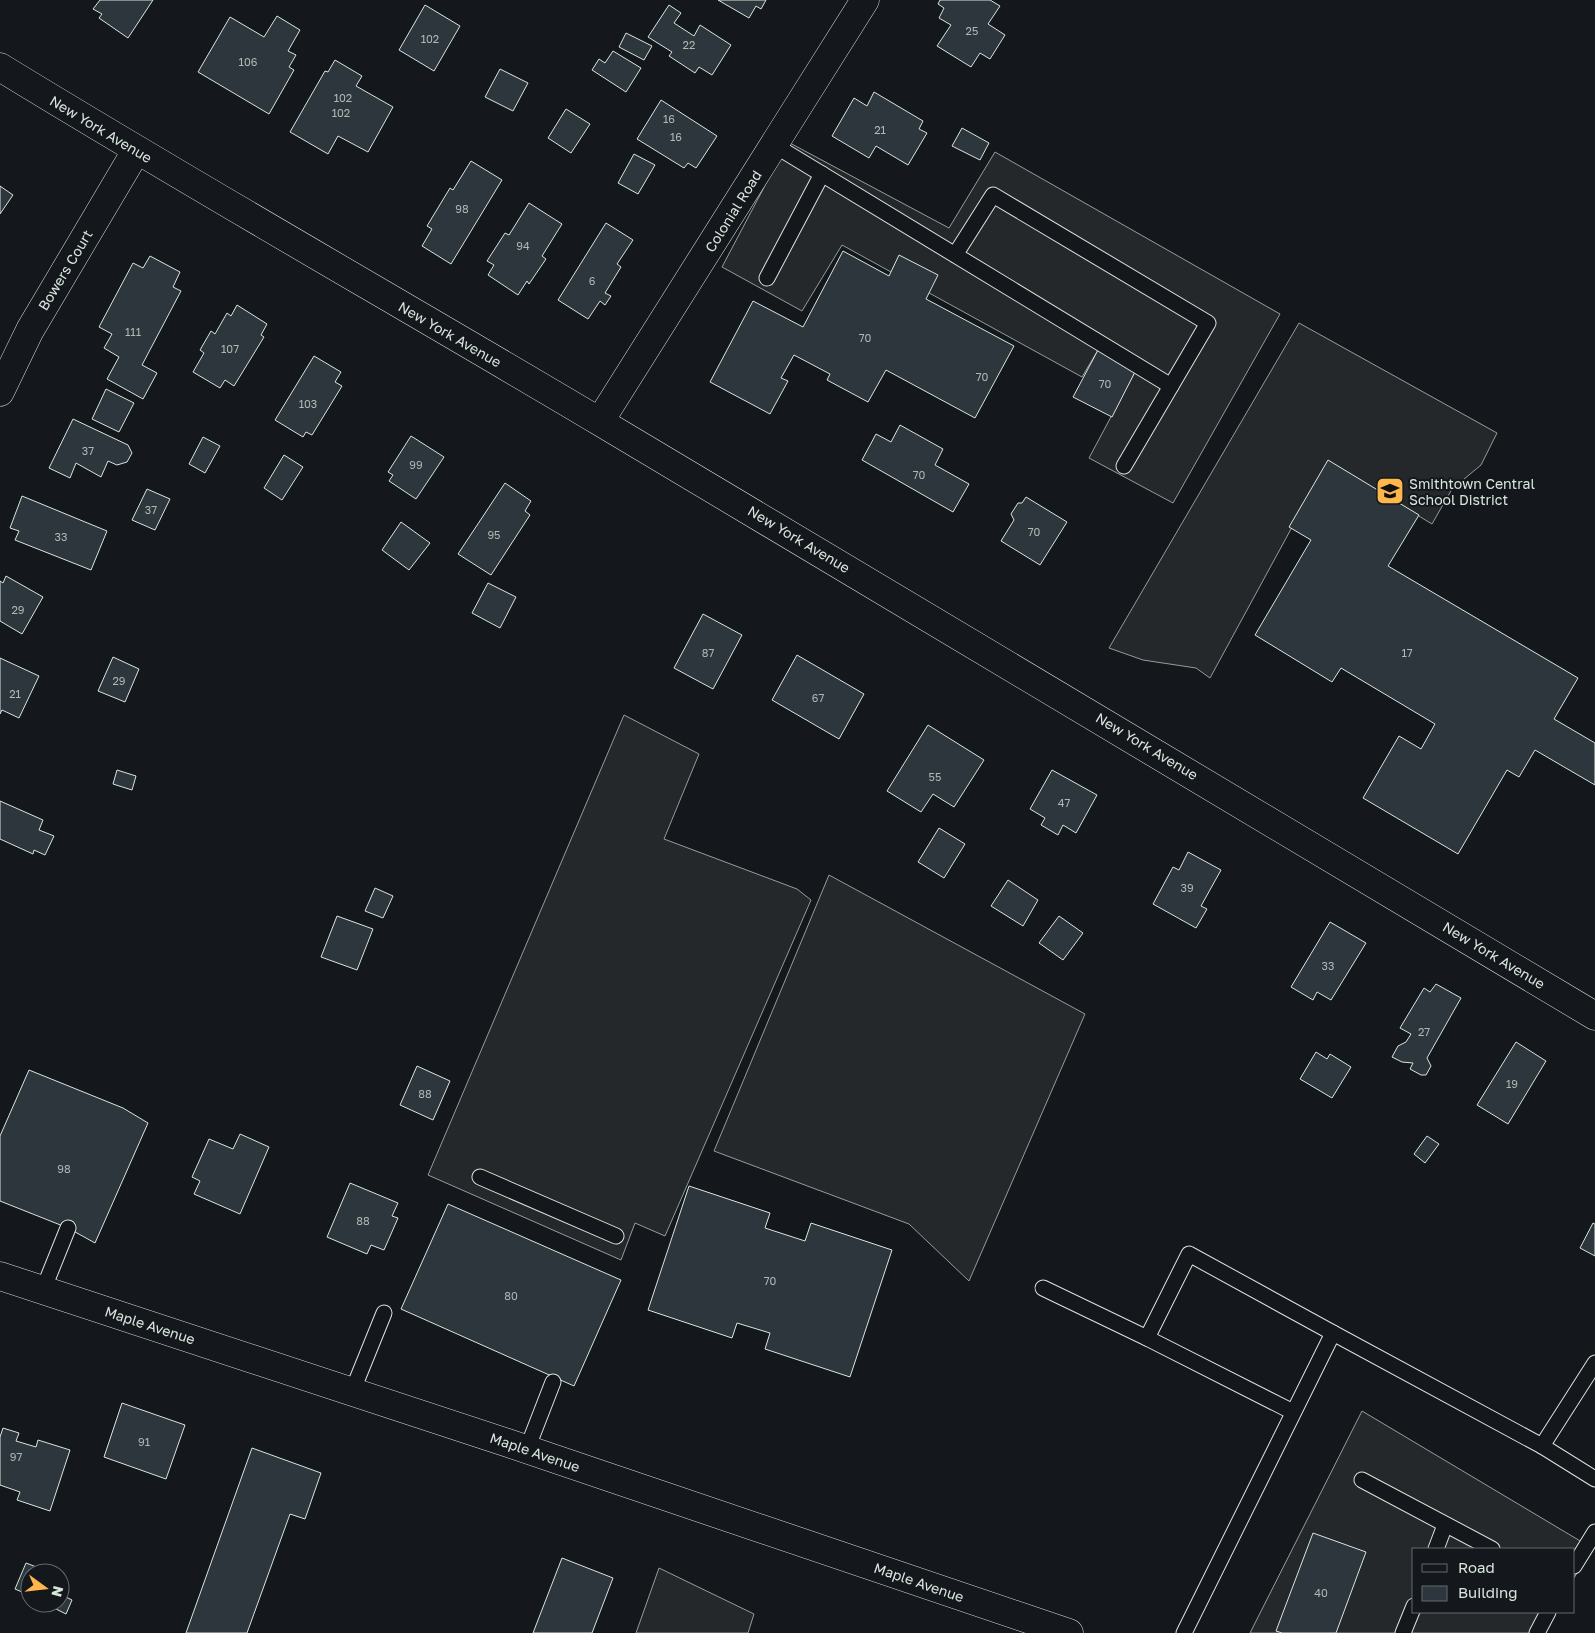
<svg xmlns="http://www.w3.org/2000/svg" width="1595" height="1633" viewBox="0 0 1595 1633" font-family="'Golos Text',sans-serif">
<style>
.parking{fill:#24282b;stroke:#939e99}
.building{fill:#2c363c;stroke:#d8e6dc}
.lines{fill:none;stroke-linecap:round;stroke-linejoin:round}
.lane-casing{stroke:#d8e6dc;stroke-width:17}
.street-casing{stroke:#d8e6dc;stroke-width:29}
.secondary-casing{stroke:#d8e6dc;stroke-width:29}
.lane{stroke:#14181c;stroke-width:15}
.street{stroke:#14181c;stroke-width:28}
.secondary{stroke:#14181c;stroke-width:28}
.labels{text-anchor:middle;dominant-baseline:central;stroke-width:4;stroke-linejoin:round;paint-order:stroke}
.number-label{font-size:11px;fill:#adbab4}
.street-label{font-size:14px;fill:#d8e6dc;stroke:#14181c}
.poi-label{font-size:14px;fill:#d8e6dc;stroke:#14181c;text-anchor:start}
</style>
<rect width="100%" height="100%" fill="#14181c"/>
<g class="parking">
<path d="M788,142l161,86 46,-76 285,162 -107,189 -84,-45 47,-88 -38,-20 -16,27 -240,-132 -40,66 -80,-44z"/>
<path d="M1299,323l198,110 -16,32 -29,24 -20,35 -104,-63 -118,217 -14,-10 -53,-8 -34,-12z"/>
<path d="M624,715l75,39 -35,85 133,50 14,11 -146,336 -30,-13 -14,37 -193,-85z"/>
<path d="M829,875l256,139 -116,267 -60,-57 -195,-73z"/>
<path d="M1362,1411l230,137 -18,30v-29h-160v63h139l-13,21h-290z"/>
<path d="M659,1568l95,46 -6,19h-112z"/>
</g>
<g class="building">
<path d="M100,0h53l-25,38 -29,-20 3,-4 -9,-5z"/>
<path d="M718,0h48l-5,9 -5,-3 -7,12z"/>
<path d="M940,0h50l10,6 -12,18 17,11 -15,24 -10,-6 -9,14 -34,-21 14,-21 -12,-7 5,-10 -6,-4z"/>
<path d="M425,5l35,21 -26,45 -35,-21z"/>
<path d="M669,5l12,8 -7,10 20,13 6,-11 31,20 -19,30 -13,-8 -4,6 -26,-17 3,-4 -24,-15z"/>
<path d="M277,16l23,14 -12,21 8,4 -7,12 5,3 -25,44 -71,-42 32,-55 34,20z"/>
<path d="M626,33l26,13 -8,14 -25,-13z"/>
<path d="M613,51l28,17 -15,24 -34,-22 7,-11 6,4z"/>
<path d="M335,60l27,16 -6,10 37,21 -25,45 -30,-16 -10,18 -38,-22 35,-61 3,1z"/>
<path d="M500,69l28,14 -15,28 -28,-14z"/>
<path d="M874,92l49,29 -4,8 8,4 -19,32 -32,-19 -7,12 -37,-22 22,-38 13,8z"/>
<path d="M661,100l56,36 -21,32 -8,-5 -4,5 -47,-29z"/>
<path d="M566,109l24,15 -19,29 -23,-15z"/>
<path d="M962,128l27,15 -9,17 -28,-14z"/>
<path d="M634,154l21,11 -17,29 -20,-11z"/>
<path d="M471,161l31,19 -51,84 -29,-18 10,-17 -5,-3 23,-38 3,2z"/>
<path d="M0,186l13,9 -13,19z"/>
<path d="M529,203l33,21 -20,32 4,3 -17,25 -2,-3 -9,14 -30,-20 6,-10 -7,-4 18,-28 4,2z"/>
<path d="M606,223l27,17 -16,24 4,3 -16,26 6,3 -6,9 -5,-4 -12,18 -30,-19z"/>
<path d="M843,251l46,25 10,-21 39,20 -12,24 88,47 -39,72 -89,-48 -18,32 -41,-22 3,-6 -36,-19 -13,23 7,3 -18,33 -60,-32 43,-81 50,26z"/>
<path d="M150,256l30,16 -7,15 8,4 -39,74 15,8 -14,26 -36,-20 12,-22 -15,-9 8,-14 -13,-7 34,-64 10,5z"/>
<path d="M237,305l30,19 -6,11 3,2 -30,49 -9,-6 -5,8 -27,-16 11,-19 -4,-3 11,-19 4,3 12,-21 4,3z"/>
<path d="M1098,350l38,20 -24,47 -39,-20z"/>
<path d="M314,356l27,16 -6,10 7,4 -30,49 -6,-3 -3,5 -28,-17z"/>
<path d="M106,389l28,14 -15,29 -27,-13z"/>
<path d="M73,419l55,26 4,8 -5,9 -10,3 -9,-4 -7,16 -25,-14 -6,15 -21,-10z"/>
<path d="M900,425l43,24 -8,16 34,19 -16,28 -91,-52 14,-26 15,8z"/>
<path d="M411,436l33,21 -28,42 -27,-18 4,-6 -5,-3z"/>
<path d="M203,437l17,9 -15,27 -16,-9z"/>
<path d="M284,455l19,12 -21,33 -18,-12z"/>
<path d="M1328,460l91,55 -31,51 190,112 -24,41 41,24v42l-60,-35 -16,27 -12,-7 -49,84 -95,-56 36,-62 22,13 14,-25 -94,-56 -9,14 -77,-47 56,-95 -22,-13z"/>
<path d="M505,483l26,18 -6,10 5,4 -39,60 -33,-21z"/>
<path d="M147,489l23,10 -15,31 -23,-10z"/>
<path d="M22,496l85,35 -16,39 -76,-30 4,-9 -9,-3z"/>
<path d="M1026,497l41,25 -27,43 -39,-24 13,-21 -3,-6 7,-11h4z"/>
<path d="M401,522l29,21 -21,27 -27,-20z"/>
<path d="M6,576l37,21 -21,37 -22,-13v-40l3,2z"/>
<path d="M488,583l28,14 -16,31 -28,-15z"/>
<path d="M703,614l39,21 -29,54 -39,-21z"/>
<path d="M797,655l67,39 -25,45 -67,-39z"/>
<path d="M113,657l26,12 -14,33 -27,-11z"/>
<path d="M0,658l39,18 -20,42 -17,-8 -2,4z"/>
<path d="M928,725l56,35 -30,47 -21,-13 -12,18 -34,-21z"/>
<path d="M117,770l19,6 -4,14 -19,-6z"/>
<path d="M1052,770l45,25 -21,38 -13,-8 -5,10 -17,-10 4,-7 -15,-9z"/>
<path d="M0,801l43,19 -4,10 15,6 -9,19 -11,-5 -1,4 -33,-15z"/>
<path d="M939,828l26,16 -21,34 -26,-16z"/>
<path d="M1188,852l33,18 -20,36 6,3 -11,19 -43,-24 20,-37 6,3z"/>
<path d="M1008,880l30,20 -15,26 -32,-20z"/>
<path d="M375,888l18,8 -10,22 -18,-7z"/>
<path d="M337,916l36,13 -16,41 -36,-13z"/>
<path d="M1059,916l24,17 -20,27 -24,-17z"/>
<path d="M1330,922l36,21 -35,57 -14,-8 -4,8 -22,-13z"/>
<path d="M1436,984l25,14 -34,60 4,8 -5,9h-5l-11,-6 3,-6 -11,-1 -10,-5 6,-11 8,-4 5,-8 -11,-6 24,-40 6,4z"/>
<path d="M1516,1042l30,19 -38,63 -31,-19z"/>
<path d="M1316,1052l11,7 3,-5 21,13 -19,31 -32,-19z"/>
<path d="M417,1066l33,15 -17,39 -33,-15z"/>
<path d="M29,1070l94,38 25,15 -53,120 -27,-15 -68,-27v-65z"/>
<path d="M240,1134l29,13 -29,67 -46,-20 6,-13 -8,-4 17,-38 24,10z"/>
<path d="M1427,1136l12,8 -14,19 -11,-9z"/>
<path d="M350,1183l48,20 -6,13 6,2 -14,32 -13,-5 -4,9 -40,-17z"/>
<path d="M689,1186l81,27 -5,15 40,13 6,-18 81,27 -42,127 -85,-28 5,-16 -33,-10 -5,15 -84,-28z"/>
<path d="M448,1204l173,76 -47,106 -173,-77z"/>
<path d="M1593,1223l2,1v32l-15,-8z"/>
<path d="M122,1403l63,22 -19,54 -62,-22z"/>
<path d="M3,1428l16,5 -3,8 20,6 2,-7 32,10 -20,61 -33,-11 3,-8 -20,-7v-48z"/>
<path d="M252,1448l69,25 -16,46 -15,-5 -43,119h-61z"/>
<path d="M1313,1533l53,19 -30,81h-54l-6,-2z"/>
<path d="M562,1558l51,20 -21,55h-59z"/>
<path d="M26,1563l13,5 -1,5h-8l-1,22 -14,-6z"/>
<path d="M60,1594l12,6 -6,14 -22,-11h16z"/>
</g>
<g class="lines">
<defs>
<g id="lane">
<path d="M774,145l397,241 37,-63 -215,-128 -38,60"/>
<path d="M767,278l55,-104"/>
<path d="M1124,466l47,-80"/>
<path d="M480,1177l136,59"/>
<path d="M1043,1288l104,50"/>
<path d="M43,1290l25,-62"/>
<path d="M352,1392l32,-79"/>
<path d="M1293,1412l-146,-74 42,-84 144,79"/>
<path d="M1542,1446l53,-83"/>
<path d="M527,1449l26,-67"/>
<path d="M1362,1480l130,69"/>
<path d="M1436,1549l9,-24"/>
<path d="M1574,1566l21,-34"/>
<path d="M1184,1633l149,-300 209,113 53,33"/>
<path d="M1403,1633l11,-27"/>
<path d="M1537,1633l11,-21"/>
</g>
<g id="street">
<path d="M0,67c199,122 402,237 602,356 332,195 663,393 993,593"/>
<path d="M0,392l30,-62 106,-179"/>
<path d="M600,421l265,-421"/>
</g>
<path id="secondary" d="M0,1276l508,167 561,190"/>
</defs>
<use href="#lane" class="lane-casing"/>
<use href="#street" class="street-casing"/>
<use href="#secondary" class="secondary-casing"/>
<use href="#lane" class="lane"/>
<use href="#street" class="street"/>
<use href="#secondary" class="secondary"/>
</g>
<defs>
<symbol id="school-square" viewBox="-11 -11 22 22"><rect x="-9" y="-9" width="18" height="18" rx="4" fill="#ffb74d" stroke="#14181c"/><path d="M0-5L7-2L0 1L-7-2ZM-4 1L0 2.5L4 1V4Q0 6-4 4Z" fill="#111"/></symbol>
</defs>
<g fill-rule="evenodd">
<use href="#school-square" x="1374" y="475" width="32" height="32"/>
</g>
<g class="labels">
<g class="number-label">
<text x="972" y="30">25</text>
<text x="430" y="38">102</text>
<text x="689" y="44">22</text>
<text x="248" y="61">106</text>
<text x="343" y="97">102</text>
<text x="341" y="112">102</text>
<text x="669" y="118">16</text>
<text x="880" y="129">21</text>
<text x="676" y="136">16</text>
<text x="462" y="208">98</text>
<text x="523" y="245">94</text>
<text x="592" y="280">6</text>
<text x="133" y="331">111</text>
<text x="865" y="337">70</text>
<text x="230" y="348">107</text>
<text x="982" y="376">70</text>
<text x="1105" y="383">70</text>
<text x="308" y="403">103</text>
<text x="88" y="450">37</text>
<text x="416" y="464">99</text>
<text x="919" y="474">70</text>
<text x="151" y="509">37</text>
<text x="1034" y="531">70</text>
<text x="494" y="534">95</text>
<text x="61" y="536">33</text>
<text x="18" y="609">29</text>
<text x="708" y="652">87</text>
<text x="1407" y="652">17</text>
<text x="119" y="680">29</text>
<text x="15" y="693">21</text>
<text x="818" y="697">67</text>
<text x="935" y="776">55</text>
<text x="1064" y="802">47</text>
<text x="1187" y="887">39</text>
<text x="1328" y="965">33</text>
<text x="1424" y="1031">27</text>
<text x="1512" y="1083">19</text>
<text x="425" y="1093">88</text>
<text x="64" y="1168">98</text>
<text x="363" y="1220">88</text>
<text x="770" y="1280">70</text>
<text x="511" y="1295">80</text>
<text x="144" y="1441">91</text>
<text x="16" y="1456">97</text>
<text x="1321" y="1592">40</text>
</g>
<g class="street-label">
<text transform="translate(101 129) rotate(31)">New York Avenue</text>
<text transform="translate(733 211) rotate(-58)">Colonial Road</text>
<text transform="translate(65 270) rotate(-59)">Bowers Court</text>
<text transform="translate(450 334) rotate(30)">New York Avenue</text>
<text transform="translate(799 539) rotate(31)">New York Avenue</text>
<text transform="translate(1147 746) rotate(31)">New York Avenue</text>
<text transform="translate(1494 955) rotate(31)">New York Avenue</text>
<text transform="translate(150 1325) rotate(18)">Maple Avenue</text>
<text transform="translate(535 1452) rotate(19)">Maple Avenue</text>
<text transform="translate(919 1582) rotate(19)">Maple Avenue</text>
</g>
<g class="poi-label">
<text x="1409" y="483">Smithtown Central<tspan x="1409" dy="16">School District</tspan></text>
</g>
</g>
<rect x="1412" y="1548" width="162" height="65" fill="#14181c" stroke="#626a69"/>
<rect x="1422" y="1564" width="25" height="8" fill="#14181c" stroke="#626a69"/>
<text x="1458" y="1573" font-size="15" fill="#d8e6dc">Road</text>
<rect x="1422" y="1586" width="25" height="15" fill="#2c363c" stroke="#626a69"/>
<text x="1458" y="1598" font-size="15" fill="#d8e6dc">Building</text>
<g transform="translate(45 1588) rotate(105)"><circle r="24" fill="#14181c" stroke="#626a69"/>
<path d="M0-4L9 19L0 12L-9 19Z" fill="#ffb74d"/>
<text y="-8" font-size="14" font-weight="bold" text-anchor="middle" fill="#d8e6dc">N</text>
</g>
</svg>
